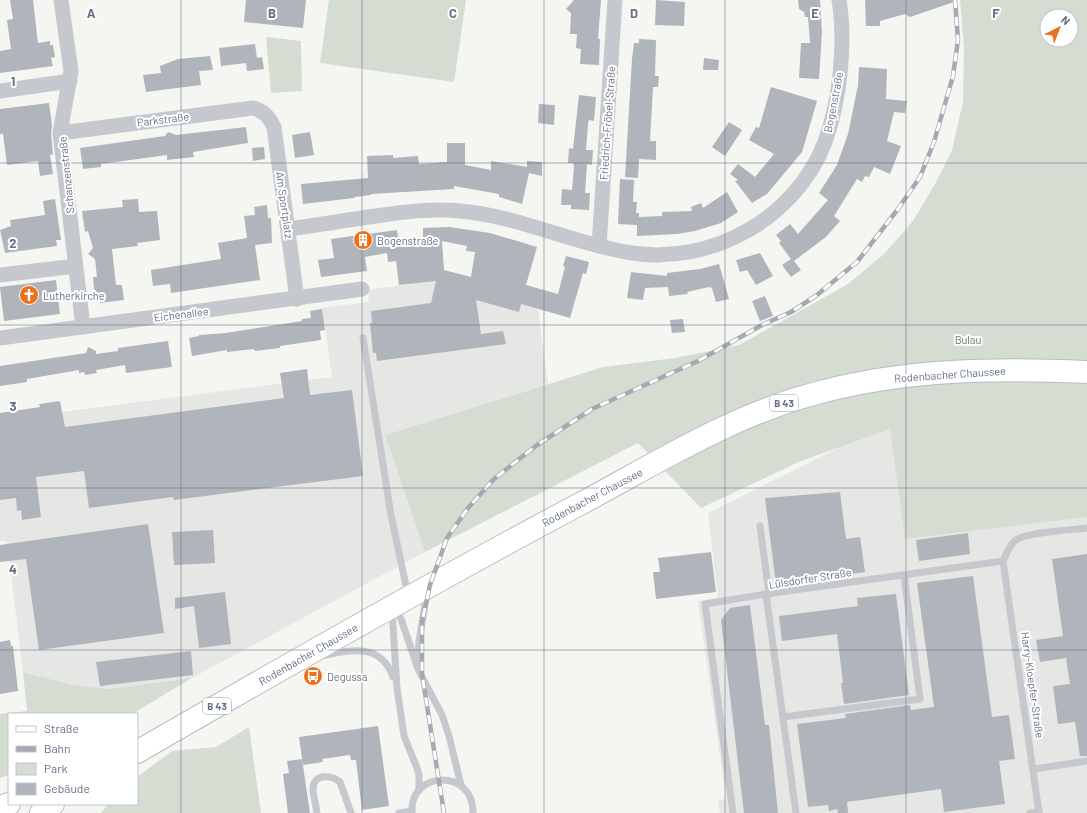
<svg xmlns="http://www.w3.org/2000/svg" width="1087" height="813" viewBox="0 0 1087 813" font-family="Barlow,sans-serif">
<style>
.built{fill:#e6e6e5}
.green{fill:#d5ddd3;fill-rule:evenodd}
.building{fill:#b0b5bc;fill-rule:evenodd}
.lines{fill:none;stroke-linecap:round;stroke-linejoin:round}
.primary-casing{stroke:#b8bbc0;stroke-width:24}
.service{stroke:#c5c8cc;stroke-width:7}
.minor{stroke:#c5c8cc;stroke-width:15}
.primary{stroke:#fff;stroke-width:22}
.rail-casing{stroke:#a5a9b1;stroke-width:4.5}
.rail{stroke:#fff;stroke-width:3;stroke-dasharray:9;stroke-linecap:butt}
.grid{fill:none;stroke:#637085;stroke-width:1;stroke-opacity:0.55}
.labels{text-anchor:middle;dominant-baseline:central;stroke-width:4;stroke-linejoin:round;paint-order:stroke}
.shield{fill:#fff;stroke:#929baa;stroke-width:1}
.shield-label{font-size:10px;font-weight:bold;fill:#637085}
.street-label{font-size:11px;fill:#637085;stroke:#fff}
.poi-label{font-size:11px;fill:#637085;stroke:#fff;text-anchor:start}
.park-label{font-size:11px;fill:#637b62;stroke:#fff}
.grid-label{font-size:13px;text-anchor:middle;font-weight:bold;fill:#637085;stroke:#fff;stroke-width:4;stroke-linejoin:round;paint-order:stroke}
</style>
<rect width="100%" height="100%" fill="#f5f6f2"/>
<g class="built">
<path d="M439,280l99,29 10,75 -163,51 40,117 -233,126 -84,11 -35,-4 -50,-13 -16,-131h-7v-121l332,-43 -10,-69 47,-6 -2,-12z"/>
<path d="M892,421l195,10v382h-367l-2,-13 8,-1 -28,-198 20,-3 -10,-85z"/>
</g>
<g class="green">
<path d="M329,0h137l-12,82 -134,-19z"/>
<path d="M960,0h127v517l-182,22 -15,-110 -89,32 -100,47 -63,-65 -213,109 -40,-117 218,-68 72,-9 64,-13 109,-61 36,-30 29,-33 22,-37 17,-34 11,-48 1,-54zM1047,16h24v24h-24z"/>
<path d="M266,37l35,4 1,50 -31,2z"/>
<path d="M23,672l50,13 35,4 84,-11 -60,36h-123v61l-9,3v-64l27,-3z"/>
<path d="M249,727l12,86h-160l7,-9h29v-27l35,-26 44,-4z"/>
</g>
<g class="building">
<path d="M10,0h23l5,43 12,-2v4h3l2,12 -4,1 2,8 -53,7v-22l11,-2 -4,-29 6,-1z"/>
<path d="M246,0h60l-3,28 -59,-6z"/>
<path d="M574,0h27l-3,39h2l-1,26 -19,-1 1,-15 -5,-1 1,-14h-7l1,-21 -5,-4z"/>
<path d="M656,0l29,2 -1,24 -29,-1z"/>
<path d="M798,0h22l2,32 -3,47 -20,-1 2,-35h9l-2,-26h-3l-1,-5 -5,-3z"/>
<path d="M865,0h88l1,2 -44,15 -5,-3 -25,7v5h-14z"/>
<path d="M639,39l17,1 -1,36h4l-1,11h-5l-3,54h6v19l-17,-1 -1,19 -13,-1 7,-118 2,-16h5z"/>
<path d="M255,44l2,14 5,-1 2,12 -17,2 -1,-8 -25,3 -2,-18z"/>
<path d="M210,56l3,14 -14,1 2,14 -55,7 -3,-17 18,-2 -1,-7 18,-7z"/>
<path d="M704,58l15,2 -1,10h-15z"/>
<path d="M859,67l28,2 -1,30 21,2 -2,12 -11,-1 -7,29 14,5 -11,28 -16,-7 -5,10 -4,-1 -3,6 -5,-3 -23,37 6,5 -14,16 -32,24 7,9 -10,7 -9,-12 9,-6 -12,-16 2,-2 -5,-6 14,-11 8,10 30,-34 -9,-7 18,-28 11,-31 10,-49z"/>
<path d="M771,87l46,14 -15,51 -35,42 -15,9 -17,-22 3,-1 -8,-6 8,-10 17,13 19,-23 -25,-14 7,-13 3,1z"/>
<path d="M579,95l17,2 -2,24 -5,-1 -1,4 -2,26h7l-1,15 -5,-1 -2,29h5l-1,17 -18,-1v-4h-10l1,-16 10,1 2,-24 -1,-3h-5l1,-15 4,1z"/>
<path d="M49,103l3,22 -1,9 2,20 -3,1 3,19 -13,2 -2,-15 -31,4 -4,-31h-3v-25z"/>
<path d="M539,104l16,1 -1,20 -16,-2z"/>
<path d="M729,122l13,8 -17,26 -13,-9z"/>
<path d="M246,127l2,16 -55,9 1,5 -27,3v-5l-66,9v3l-18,2 -3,-21 85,-12 3,-4 8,3z"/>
<path d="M310,132l4,23 -19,3 -3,-23z"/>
<path d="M447,143h18v22l26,5v-9l36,6v-6l15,1v14l-13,-3 -7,31 -23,-7v-3l-45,-8v3l-83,5v1l-16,2 -1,1 -51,6 -2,-20 67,-6 -1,-22 26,-1v3l25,-2 1,8 28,-2z"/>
<path d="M264,147l1,12 -12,2 -1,-13z"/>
<path d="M620,179l14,1 -1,22h4l-1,11h3v4l23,-1v-4l30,-1 -1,-4 10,-4 2,5 24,-16 11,20 -17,11 -26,8 -18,3 -40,2v-11l-19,-1z"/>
<path d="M55,199l6,41h-5l1,6 -52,7 -5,-23 11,-4 -1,-6 35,-5 -2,-14z"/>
<path d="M138,199l1,13 18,-1 3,29 -23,3 1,3 -26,3 4,36h6l2,15 -24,3v-7h-4l-2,-8 -1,-11h4l-2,-18 -7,-5 5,-6 -5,-17 -3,1 -3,-21 41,-4 -1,-7z"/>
<path d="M267,205l1,13h3l1,25 -17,2 5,35 -89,13 -1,-9 -17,2 -2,-16 70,-11 -3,-16 29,-5 -3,-22 11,-1 -1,-8z"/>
<path d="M449,227l41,6 47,14 -11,38 32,9 7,-27 -2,-1 3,-10 23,6 -3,12 -3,-1 -13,45 -49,-14 -2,8 -43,-12 5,34 22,-3 3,13 -129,17 -1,-8h-3l-3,-30h2l-1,-12 60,-8 5,-22 -37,4 -3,-24 -8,1 -1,-9 -22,4 2,14 -46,6 -3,-17 16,-2 -3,-19 66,-9 2,16 24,-2v-16zM442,241l25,5 -1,5 9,1 -4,25 -27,-7z"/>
<path d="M760,253l13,23 -17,9 -9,-15 -7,2 -4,-12z"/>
<path d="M719,264l10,35 -13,3 -4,-14 -3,-1 -22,5 1,2 -19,2 -1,-9 -23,1 -2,12 -16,-2 4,-26 36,4v-3l33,-4z"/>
<path d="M56,280l4,34 -56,7 -4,-34z"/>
<path d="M765,296l8,20 -13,5 -8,-20z"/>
<path d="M322,309l3,21 -5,1 1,9 -41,6v2l-25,3 -1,-2 -27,3v-2l-35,6 -3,-18 10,-2v-1l27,-2 76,-12v-2l9,-1 -1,-7z"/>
<path d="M683,319l2,13 -13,1 -2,-13z"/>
<path d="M168,341l4,26 -46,6 -1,-8 -29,5 1,3 -12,2 -1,-3 -5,1v-3l-52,9v3l-27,4v-20l86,-13 2,-6 8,4v3l22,-3v-3z"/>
<path d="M307,369l3,26 42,-5 11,86 -189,24 -1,-3 -84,11 -5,-37 -48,6 5,40 -19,3 -1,-10 -4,1 -1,-13 -16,2v-87l40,-6 -1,-3 21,-3 5,26 219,-29 -4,-25z"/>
<path d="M840,492l6,47 14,-2 5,35 -89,12 -11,-86z"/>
<path d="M148,524l16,109 -125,17 -13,-91 -26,3v-17z"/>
<path d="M213,530l2,33 -41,2 -2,-33z"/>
<path d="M968,533l2,21 -51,7 -3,-21z"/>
<path d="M711,552l5,40 -60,7 -3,-27h7l-2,-14z"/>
<path d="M1087,554v202h-7l-5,-34 -17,2 -5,-38 17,-2 -4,-26 -26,4 -4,-22 27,-4 -11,-77z"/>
<path d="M973,576l19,141 17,-2 6,44 -16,2 6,43 -61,8 -3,-23 -94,13 1,11h-10l-1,-4 -8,2 -1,-6 -20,2 -11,-83 49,-6 -1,-4 65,-9 1,5 23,-3 -17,-124z"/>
<path d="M225,592l6,52 -32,4 -5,-42 -19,3v-11z"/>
<path d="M896,594l13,101 -65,9 -3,-21h2l-6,-49 -55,7 -3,-25 79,-10 -1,-8z"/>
<path d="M750,605l15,120h4l9,88h-34l-23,-193 9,-12z"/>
<path d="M10,640l1,6h2l5,45 -18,3v-52z"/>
<path d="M191,651l2,24 -93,11 -4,-24z"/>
<path d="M378,726l11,80 -27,4 -6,-50h-5l-1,-5 -28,4 1,3 -20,3 -4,-28z"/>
<path d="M302,759l8,54h-22l-5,-39 6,-1 -2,-12z"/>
</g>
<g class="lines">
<defs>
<g id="primary">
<path d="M137,752c147,-85 294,-169 443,-248 77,-41 152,-89 237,-111 88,-24 179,-25 270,-21"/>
<path d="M0,807l9,-3"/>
<path d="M41,813l12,-9"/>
</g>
</defs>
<use href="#primary" class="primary-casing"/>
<g class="service">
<path d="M363,338l28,177 17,80"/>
<path d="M760,526l9,68"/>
<path d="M1003,561l36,252"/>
<path d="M1003,561c3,-7 7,-17 13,-21 12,-8 55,-10 71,-12"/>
<path d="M394,608l7,11 17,50 24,46 7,21 12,49"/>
<path d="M392,610l5,78 7,48 13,32 2,7v15"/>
<path d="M321,656c29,-6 60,-14 72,21"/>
<path d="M418,665l1,-24 8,-49"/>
<path d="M783,717l137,-18 -16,-124"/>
<path d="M1034,769l53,-8"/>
<path d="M317,813c-1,-8 -4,-17 -4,-25 1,-15 19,-13 27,-6l11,31"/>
<path d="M399,813l13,-2"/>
<path d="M412,813c-3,-43 62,-45 61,0"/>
<path d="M733,813l-28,-209 61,-10"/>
<path d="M796,813l-30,-219 237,-33"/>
<path d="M1030,813l9,-1"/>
</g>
<g class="minor">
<path d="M61,0l10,71 -11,62 23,194"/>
<path d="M0,91l70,-10"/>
<path d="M60,133l193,-25c11,3 16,9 21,19l23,172"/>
<path d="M288,229c30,-4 59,-9 88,-13 28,-4 56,-8 84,-5 59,5 114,33 172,42 80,12 164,-35 193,-111 15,-41 21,-99 14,-142"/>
<path d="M599,246l16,-246"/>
<path d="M0,275l76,-9"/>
<path d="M0,338l362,-49"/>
</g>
<use href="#primary" class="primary"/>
<defs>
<path id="rail" d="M444,813l-22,-139v-52l8,-37 17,-47 21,-30 26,-29 43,-34 55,-36 106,-48 64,-36 29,-13 26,-17 40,-33 41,-53 22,-32 14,-35 19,-66 5,-36 -3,-40"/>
</defs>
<use href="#rail" class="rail-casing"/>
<use href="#rail" class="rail"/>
</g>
<path class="grid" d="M181,0v813M362,0v813M544,0v813M725,0v813M906,0v813M0,163h1087M0,325h1087M0,488h1087M0,650h1087"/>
<defs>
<symbol id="building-disc" viewBox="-11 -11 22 22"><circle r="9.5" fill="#ed701a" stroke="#fff"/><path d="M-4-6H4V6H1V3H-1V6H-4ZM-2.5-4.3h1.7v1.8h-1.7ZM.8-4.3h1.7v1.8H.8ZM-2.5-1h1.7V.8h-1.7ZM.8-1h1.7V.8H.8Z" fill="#fff"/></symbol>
<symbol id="church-disc" viewBox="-11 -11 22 22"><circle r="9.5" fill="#ed701a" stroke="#fff"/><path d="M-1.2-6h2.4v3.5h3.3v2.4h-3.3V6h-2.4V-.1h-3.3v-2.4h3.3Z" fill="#fff"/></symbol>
<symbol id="bus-disc" viewBox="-11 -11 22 22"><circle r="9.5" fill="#ed701a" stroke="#fff"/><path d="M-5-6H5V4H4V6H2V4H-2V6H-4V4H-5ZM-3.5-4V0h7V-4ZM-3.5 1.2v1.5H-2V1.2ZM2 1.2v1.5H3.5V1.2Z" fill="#fff"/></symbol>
</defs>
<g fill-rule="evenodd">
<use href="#building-disc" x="352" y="229" width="22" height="22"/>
<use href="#church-disc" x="18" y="284" width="22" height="22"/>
<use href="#bus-disc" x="302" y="665" width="22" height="22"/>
</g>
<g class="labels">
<g class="shield">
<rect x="770" y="395" width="28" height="16" rx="3"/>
<rect x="203" y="698" width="28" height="16" rx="3"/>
</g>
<g class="shield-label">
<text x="784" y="403">B 43</text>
<text x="217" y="706">B 43</text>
</g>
<g class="street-label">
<text transform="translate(833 102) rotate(-79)">Bogenstraße</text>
<text transform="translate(163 119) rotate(-7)">Parkstraße</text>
<text transform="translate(607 123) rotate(-86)">Friedrich-Fröbel-Straße</text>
<text transform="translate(66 175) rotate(-96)">Schanzenstraße</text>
<text transform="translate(285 205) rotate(82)">Am Sportplatz</text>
<text transform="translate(181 314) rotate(-7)">Eichenallee</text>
<text transform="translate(950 374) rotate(-4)">Rodenbacher Chaussee</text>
<text transform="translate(592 497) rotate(-28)">Rodenbacher Chaussee</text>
<text transform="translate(810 578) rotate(-9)">Lülsdorfer Straße</text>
<text transform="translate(308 654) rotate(-30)">Rodenbacher Chaussee</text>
<text transform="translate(1033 685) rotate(82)">Harry-Kloepfer-Straße</text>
</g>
<g class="poi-label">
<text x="377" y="240">Bogenstraße</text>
<text x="43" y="295">Lutherkirche</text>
<text x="327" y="676">Degussa</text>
</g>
<g class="park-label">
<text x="968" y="339">Bulau</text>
</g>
</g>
<g class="grid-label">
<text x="91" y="18">A</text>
<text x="272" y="18">B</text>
<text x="453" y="18">C</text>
<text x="634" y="18">D</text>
<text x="815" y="18">E</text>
<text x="996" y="18">F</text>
<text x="13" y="86">1</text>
<text x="13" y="248">2</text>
<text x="13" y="411">3</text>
<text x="13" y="574">4</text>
</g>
<rect x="8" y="713" width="130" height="92" fill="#ffffff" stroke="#c1c6ce"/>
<rect x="16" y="726" width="20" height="6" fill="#ffffff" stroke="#c1c6ce"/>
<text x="44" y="733" font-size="12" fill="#637085">Straße</text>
<rect x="16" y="746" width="20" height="6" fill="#a5a9b1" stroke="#c1c6ce"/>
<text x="44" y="753" font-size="12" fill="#637085">Bahn</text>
<rect x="16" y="763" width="20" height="12" fill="#d5ddd3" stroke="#c1c6ce"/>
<text x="44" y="773" font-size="12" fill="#637085">Park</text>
<rect x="16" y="783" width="20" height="12" fill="#b0b5bc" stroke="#c1c6ce"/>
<text x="44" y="793" font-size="12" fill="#637085">Gebäude</text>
<g transform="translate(1059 28) rotate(42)"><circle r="19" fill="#ffffff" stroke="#c1c6ce"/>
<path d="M0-3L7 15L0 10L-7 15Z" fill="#ed701a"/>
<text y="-6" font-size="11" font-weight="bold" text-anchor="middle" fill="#637085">N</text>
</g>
</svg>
